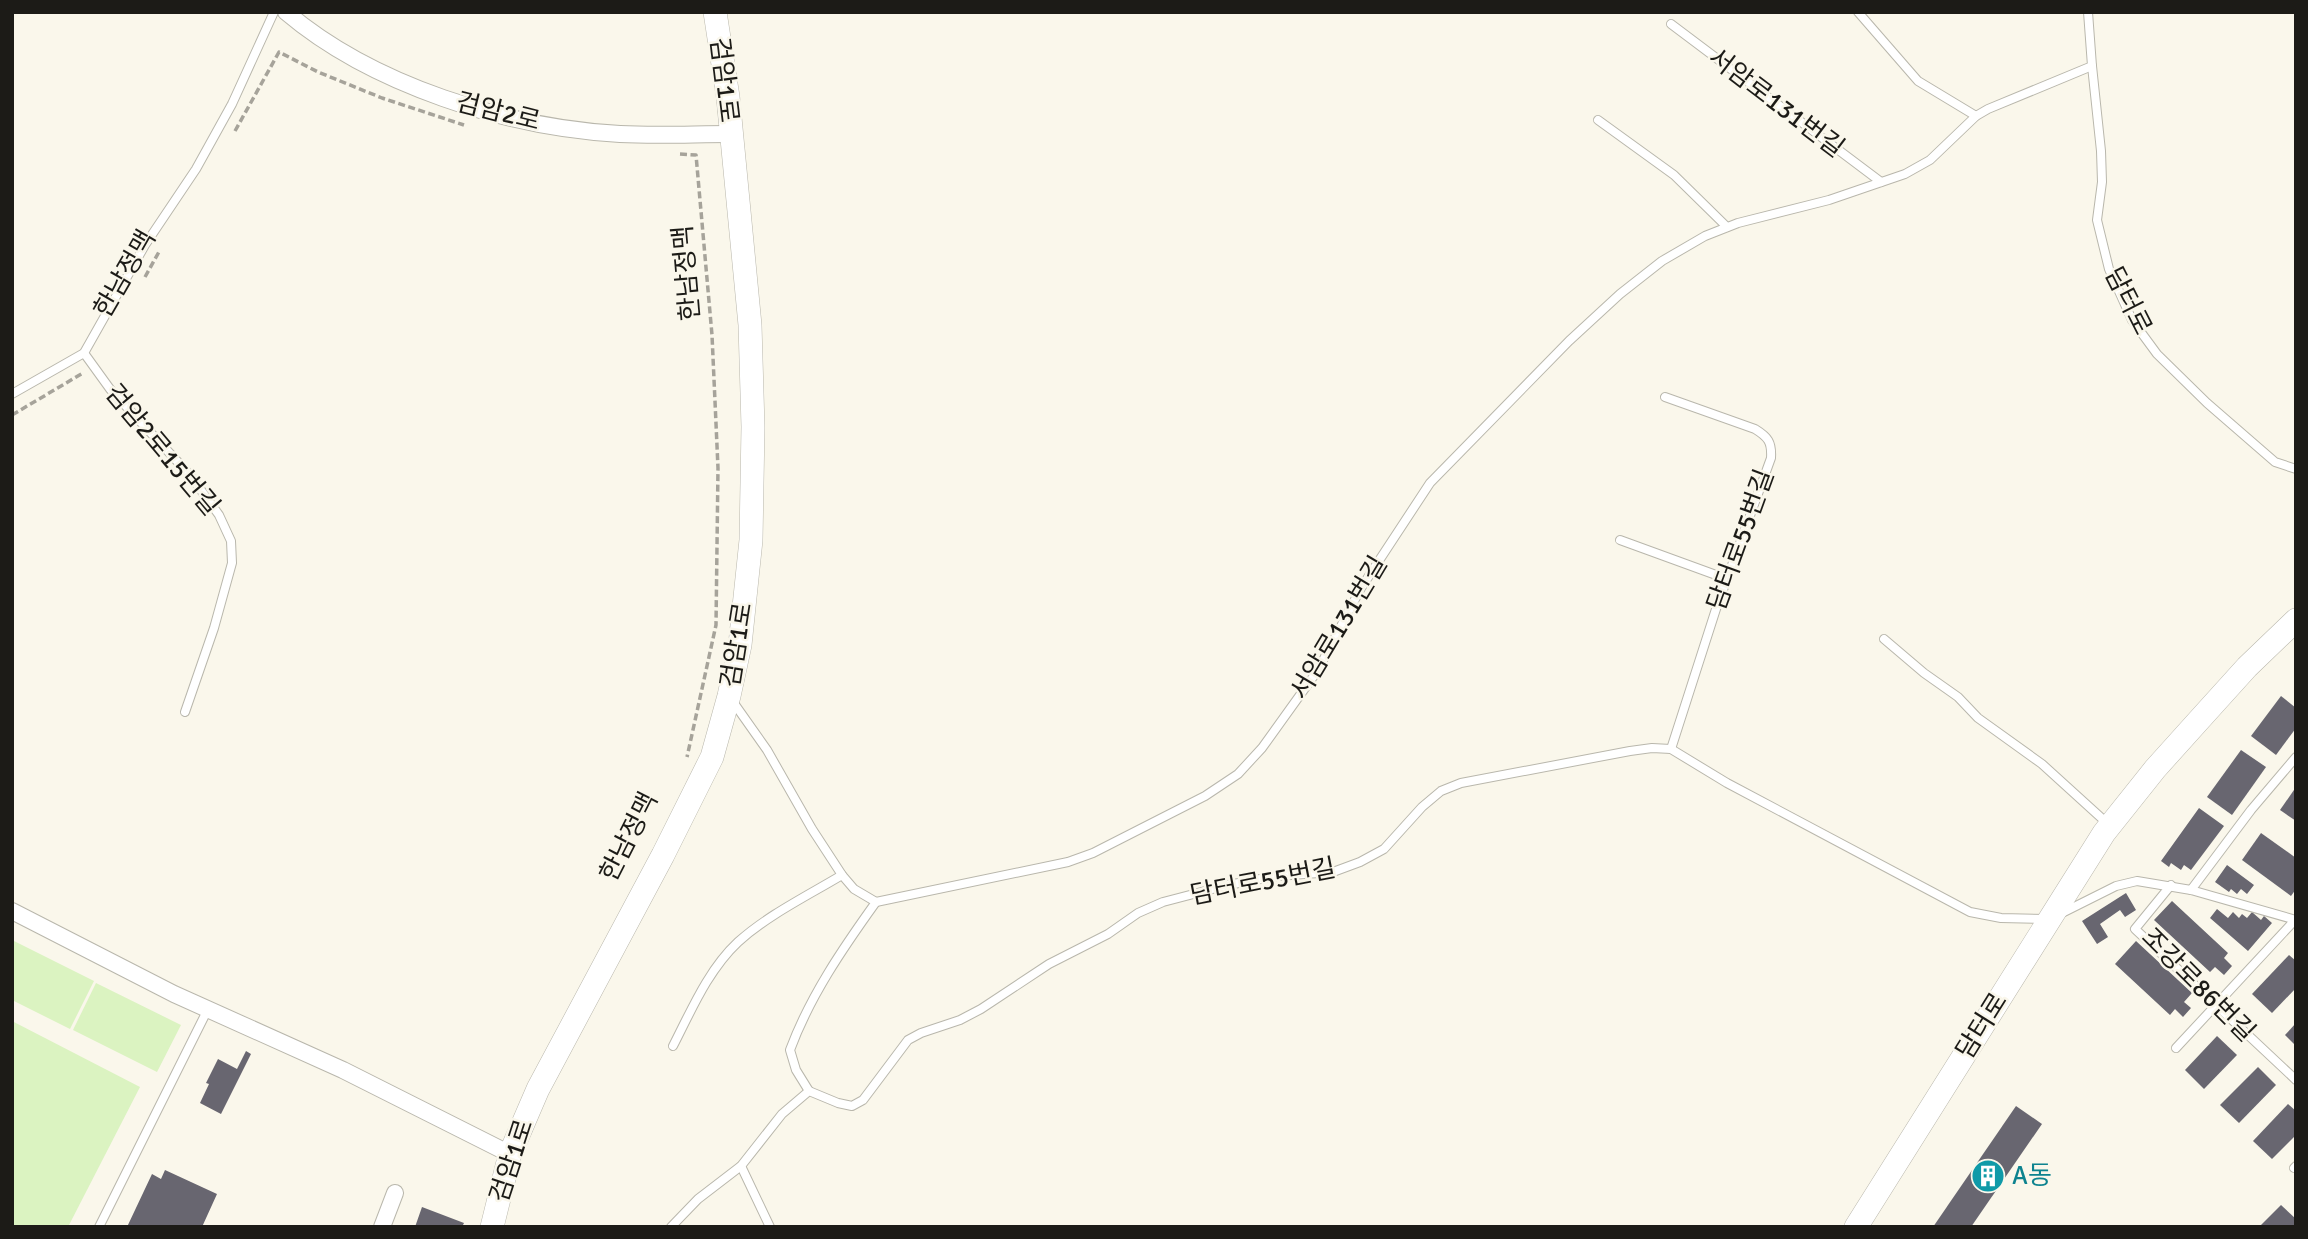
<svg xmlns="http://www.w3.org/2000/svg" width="2308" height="1239" viewBox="0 0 2308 1239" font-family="Signika,'Noto Sans KR',sans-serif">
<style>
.green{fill:#dbf3c1}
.building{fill:#686670}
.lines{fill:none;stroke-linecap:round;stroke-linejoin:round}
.lane-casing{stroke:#b9b7ac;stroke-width:10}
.street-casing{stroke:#b9b7ac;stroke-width:18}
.secondary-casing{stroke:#b9b7ac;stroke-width:24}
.path{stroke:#a6a39a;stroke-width:3.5;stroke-dasharray:7 3.5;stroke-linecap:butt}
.lane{stroke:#fff;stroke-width:8}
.street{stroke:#fff;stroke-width:16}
.secondary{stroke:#fff;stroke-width:23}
.labels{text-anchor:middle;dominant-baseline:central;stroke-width:5;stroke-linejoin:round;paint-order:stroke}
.street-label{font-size:26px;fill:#1c1b17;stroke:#faf7eb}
.culture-label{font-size:26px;fill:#0d838f;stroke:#faf7eb;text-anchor:start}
</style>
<rect width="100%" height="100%" fill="#faf7eb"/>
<g class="green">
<path d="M12,940l82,41 -24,48 -58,-29z"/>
<path d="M96,983l85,42 -24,47 -84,-42z"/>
<path d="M12,1021l128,66 -72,140h-56z"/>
</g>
<g class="building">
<path d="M2281,696l15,12v20l-20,27 -25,-19z"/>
<path d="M2241,750l25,17 -34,48 -25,-18z"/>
<path d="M2296,787v34l-16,-11z"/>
<path d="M2199,808l25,18 -33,44 -7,-5 -3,5 -10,-7 -2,4 -8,-6z"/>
<path d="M2261,833l35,25v31l-5,7 -49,-36z"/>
<path d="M2227,865l27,20 -7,9 -6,-5 -4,5 -6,-5 -2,3 -14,-10z"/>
<path d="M2126,893l10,17 -11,7 -5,-7 -20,14 8,13 -11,7 -15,-23z"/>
<path d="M2172,901l56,52 -4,5 8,8 -8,9 -9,-8 -5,5 -56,-52z"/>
<path d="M2217,909l11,9 5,-6 6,6 3,-4 5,4 5,-6 9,8 3,-4 8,7 -24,28 -38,-33z"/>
<path d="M2136,941l56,52 -8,9 7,6 -8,9 -8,-8 -5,6 -55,-51z"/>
<path d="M2289,955l7,6v27l-24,25 -20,-19z"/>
<path d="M2296,1023v23l-11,-11z"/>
<path d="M2217,1036l20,19 -33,34 -19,-19z"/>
<path d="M246,1051l5,3 -30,60 -21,-11 9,-19 -3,-1 12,-24 19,10z"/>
<path d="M2258,1067l18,18 -37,38 -19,-18z"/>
<path d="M2288,1104l8,7v24l-24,24 -19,-18z"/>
<path d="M2016,1106l26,18 -71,103h-38z"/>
<path d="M165,1170l52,24 -15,33h-75l25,-53 9,5z"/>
<path d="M2281,1205l15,14v8h-37z"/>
<path d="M422,1207l42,16 -2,4h-47z"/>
</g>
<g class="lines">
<defs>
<g id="lane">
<path d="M1858,12l60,69 58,35"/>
<path d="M1671,24l210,158"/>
<path d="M2092,66l9,85 1,31 -5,38 12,49 23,51 25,34 50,49 68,59 21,7"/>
<path d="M1598,120l76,55 53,52"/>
<path d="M84,353l26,36 80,86 29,40 12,26 1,22 -18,65 -29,84"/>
<path d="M12,394l72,-41 61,-108 51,-76 36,-65 42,-92"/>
<path d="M1665,397l90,32c13,8 17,13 16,29l-55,151 -45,140"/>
<path d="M1620,540l107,39"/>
<path d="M1884,639l40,34 34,24 20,21 64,46 66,60"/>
<path d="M731,699l36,51 45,79 30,46 12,14 22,13c-33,46 -66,94 -86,148l6,20 13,21"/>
<path d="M2171,885l-36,44 161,151"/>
<path d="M2191,890l60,-80 45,-53"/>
<path d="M876,902l192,-40 25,-9 112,-57 33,-22 24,-26 56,-78 43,-82 69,-105 139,-142 51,-47 42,-33 43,-25 33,-13 91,-23 76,-26 25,-14 46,-44 12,-7 104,-43 -4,-54"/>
<path d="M2062,913l54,-27 21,-5 54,9 105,30"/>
<path d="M673,1046c18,-35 35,-76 65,-104 30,-27 69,-46 104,-67"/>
<path d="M2176,1048l119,-128"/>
<path d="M741,1166l29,61"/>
<path d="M2294,1168l2,-2"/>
<path d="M99,1227l109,-218"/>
<path d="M671,1227l27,-28 43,-33 41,-52 27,-23 29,12 14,3 11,-6 45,-60 13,-7 39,-13 21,-11 68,-45 59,-30 30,-21 25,-11 65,-17 49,-9 56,-4 27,-10 24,-13 38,-42 19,-16 20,-8 169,-32 22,-3 19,1 56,34 243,129 31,6 46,1"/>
</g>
<g id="street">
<path d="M286,12c86,73 222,116 334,122 37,2 74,0 111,0"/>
<path d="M12,911l162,83 169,76 167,84"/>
<path d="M382,1227l13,-34"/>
</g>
<g id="secondary">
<path d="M492,1227l18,-73 28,-65 125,-234 49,-98 17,-61 11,-51 11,-105 2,-113 -3,-102 -22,-228 -13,-85"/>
<path d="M1856,1227l248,-394 51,-64 45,-50 47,-52 49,-47"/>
</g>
</defs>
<use href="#lane" class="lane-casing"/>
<use href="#street" class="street-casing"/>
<use href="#secondary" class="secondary-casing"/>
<g class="path">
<path d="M235,131l44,-79 39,20 64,26 82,27"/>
<path d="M680,154l16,1 16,180 6,133 -2,157 -29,132"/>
<path d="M145,277l15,-27"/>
<path d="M12,415l71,-42"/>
</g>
<use href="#lane" class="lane"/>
<use href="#street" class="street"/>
<use href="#secondary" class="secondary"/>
</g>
<defs>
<symbol id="building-disc" viewBox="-11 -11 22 22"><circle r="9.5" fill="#0f9aa8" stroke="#faf7eb"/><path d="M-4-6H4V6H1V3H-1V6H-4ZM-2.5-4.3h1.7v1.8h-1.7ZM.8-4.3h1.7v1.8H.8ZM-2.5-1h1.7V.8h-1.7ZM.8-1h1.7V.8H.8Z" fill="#fff"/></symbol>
</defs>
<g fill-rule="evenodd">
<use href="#building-disc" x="1969" y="1157" width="38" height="38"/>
</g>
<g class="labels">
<g class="street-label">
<text transform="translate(724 80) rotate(83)">검암1로</text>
<text transform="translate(1776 103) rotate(37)">서암로131번길</text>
<text transform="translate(498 112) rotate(14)">검암2로</text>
<text transform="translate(687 273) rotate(-95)">한남정맥</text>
<text transform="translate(125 274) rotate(-60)">한남정맥</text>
<text transform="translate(2128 301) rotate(63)">담터로</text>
<text transform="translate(162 450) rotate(50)">검암2로15번길</text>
<text transform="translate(1741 540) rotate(-70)">담터로55번길</text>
<text transform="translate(1339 628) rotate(-59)">서암로131번길</text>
<text transform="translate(737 645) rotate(-81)">검암1로</text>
<text transform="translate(629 837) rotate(-63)">한남정맥</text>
<text transform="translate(1263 882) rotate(-11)">담터로55번길</text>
<text transform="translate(2198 985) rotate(45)">조강로86번길</text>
<text transform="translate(1982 1026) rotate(-58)">담터로</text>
<text transform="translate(512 1161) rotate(-72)">검암1로</text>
</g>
<g class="culture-label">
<text x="2012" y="1176">A동</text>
</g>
</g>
<rect width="2308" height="1239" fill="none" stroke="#1c1b17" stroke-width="28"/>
</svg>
